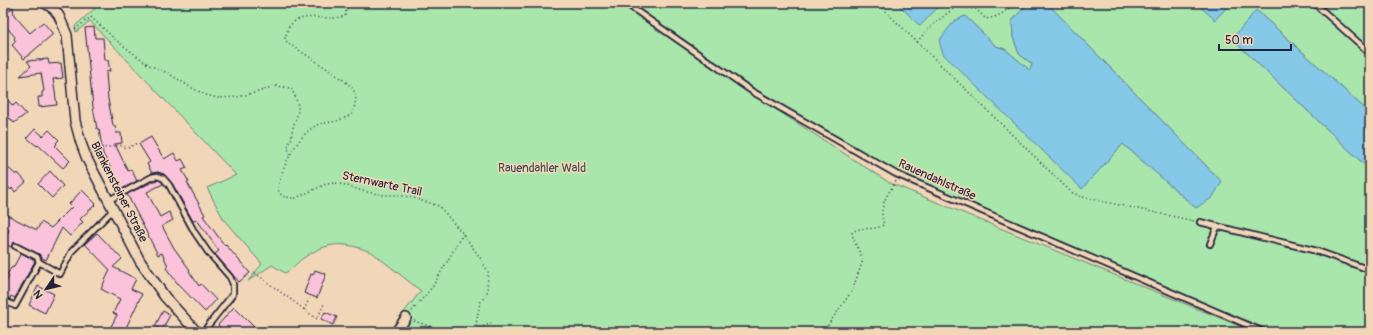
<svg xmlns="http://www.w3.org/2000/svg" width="1373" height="335" viewBox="0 0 1373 335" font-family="Pangolin,sans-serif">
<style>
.green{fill:#a9e6ac;stroke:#668474}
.water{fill:#86c8e7;stroke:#5e86a2}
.building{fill:#fac3da;stroke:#22223b}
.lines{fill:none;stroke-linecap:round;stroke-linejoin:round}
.service-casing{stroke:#22223b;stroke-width:8}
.minor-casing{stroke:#22223b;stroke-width:12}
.path{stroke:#22223b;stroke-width:1.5;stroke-dasharray:1 3;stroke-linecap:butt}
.service{stroke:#f1d7b8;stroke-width:4.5}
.minor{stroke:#f1d7b8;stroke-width:9}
.labels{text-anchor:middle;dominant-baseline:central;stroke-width:3;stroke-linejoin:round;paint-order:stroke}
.park-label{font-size:12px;fill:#3d4952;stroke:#f1d7b8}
.street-label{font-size:12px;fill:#22223b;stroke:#f1d7b8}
</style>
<rect width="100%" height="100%" fill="#f1d7b8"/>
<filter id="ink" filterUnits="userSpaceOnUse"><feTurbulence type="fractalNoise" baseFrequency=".025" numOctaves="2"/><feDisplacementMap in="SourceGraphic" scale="8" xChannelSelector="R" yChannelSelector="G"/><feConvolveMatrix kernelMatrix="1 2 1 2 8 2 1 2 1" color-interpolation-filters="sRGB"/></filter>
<g filter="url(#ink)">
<g class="green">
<path d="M101,3h519l132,91 138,89 364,149h-866l33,-41 -48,-38c-28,-12 -46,-12 -71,6 -6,4 -10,11 -17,14l-13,-8 -24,16 14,-17 -38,-44 -17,-32 29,-13 -146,-154 -14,11 -1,-6z"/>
<path d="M631,3h397l-16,18 1,16 6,17 13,10 -2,7 -25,-22 -9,-3 -31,-30 117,172 41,-44 73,64 26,-26 -175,-179h323v110l-113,-102 -25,28 138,131v162h-98l-375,-161 -145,-84z"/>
</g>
<g class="water">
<path d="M897,3h45l-22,23z"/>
<path d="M1028,3h19l175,179 -10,16 -16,10 -73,-64 -41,45 -139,-135 -4,-13 15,-20 11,-5 31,30 9,3 25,21 2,-6 -13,-10 -6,-17 -1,-16z"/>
<path d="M1196,3h35l-16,17z"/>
<path d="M1256,10l114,103v57l-138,-131z"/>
</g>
<g class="building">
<path d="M13,7l1,8 16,18 13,-11 10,12 -29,25 -12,-14 4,-4 -2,-2 1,-2 -12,-14v-7z"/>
<path d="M94,27l1,11h8l2,22h3l2,11 -4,1 2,27 4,21 1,6h2l1,7h5l1,10 -7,1 13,27 3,-2 6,12 -15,8 -19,-35 -4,-25h-2l-4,-22 -8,-79z"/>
<path d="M48,59l1,5 12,-1 2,15 -10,1 4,26 -18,2 -1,-10h4v-5l2,-1 -3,-18 -21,3 11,-10 -4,-5z"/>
<path d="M3,95l10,11 3,-3 10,11 -12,9 -4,-5 -2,2 -5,-6z"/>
<path d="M35,129l8,7 6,-6 10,10 -3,3 1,1 -2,2 15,15 -7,7 -25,-23 -1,1 -10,-8z"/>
<path d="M151,137l13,22 10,-6 4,8 4,-2 5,9 -5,2 7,12h-2l18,33 -2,1 22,30 1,-1 24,28 -11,9 -24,-28 4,-3 -22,-31 -4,1 -21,-38 -8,-9 -6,-2 -6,1 -5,-9 3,-2 -11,-18z"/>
<path d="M3,163l13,12 2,-2 8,9 -11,10 -3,-4 -1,2 -8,-8z"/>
<path d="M50,171l13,15 -11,12 -14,-14z"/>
<path d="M157,180l4,1 2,3 -16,8 13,25 9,-5 4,8 -11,6 12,22 16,22 -1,1 10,15 2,-2 15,16 -11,12 -27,-28 -12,-16 2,-2 -6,-13 -4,2 -31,-61z"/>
<path d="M82,190l14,14 -16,15 3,3 -13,14 -8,-8 -16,32 -5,-3 -2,-3 -22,-11h-4l-2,4 -8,-4 6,-13 -6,-3v-14l34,17 4,-8 10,6 21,-21 -3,-3z"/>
<path d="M97,233l25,26 -9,8 23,12 -5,10 11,5 -18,38h-16l9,-17 -4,-2 7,-14 -19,-10 9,-19 -25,-26z"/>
<path d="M21,253l13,7 1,1 -20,37 -4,-2 -1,3 -7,-3v-9l6,-11 -2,-2 5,-7 1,1z"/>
<path d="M315,270l11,4 -9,24 -13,-5 7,-19 2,1z"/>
<path d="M38,286l16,8 -9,19 -16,-8z"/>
<path d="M234,307l25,25h-34l-7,-7z"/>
<path d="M163,311l7,4 -8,15 -7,-4z"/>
<path d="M325,312l12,5 -4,8 -12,-6z"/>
</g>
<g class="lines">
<defs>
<g id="service">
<path d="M625,3l128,89 143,82 368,158"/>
<path d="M1314,3l56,50"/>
<path d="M109,200l43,-23 5,-1 6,2 6,7 26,48 13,19 22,25 3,7v10l-30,38"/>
<path d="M1200,222l117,29 53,19"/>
<path d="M1210,244l7,-17"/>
<path d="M15,246l22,11 2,5 21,12 12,-23 41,-41"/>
<path d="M3,300l12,6 24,-44"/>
</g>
<g id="minor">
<path d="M45,3l9,6 5,7 8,19 8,86 6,22 6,16 53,102 25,36 32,35"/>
<path d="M396,332l10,-14"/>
</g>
</defs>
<use href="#service" class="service-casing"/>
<use href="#minor" class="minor-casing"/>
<g class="path">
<path d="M344,3l2,9 -1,4c-22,7 -56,-11 -60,24l4,4c11,7 59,37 64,45 5,8 2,17 -1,25 -6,3 -13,7 -20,8 -5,1 -11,1 -15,3 -20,10 -37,45 -39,65l4,6 8,2h6l30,-14 9,-1 10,2 17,6 21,4h13l14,2 29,9 24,28 18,25 7,13 -1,22 -7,9 -4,21v8"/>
<path d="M877,3l194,189 11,5 112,24"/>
<path d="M75,29l16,-12 26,24 32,24 19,8 22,14 16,8 12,3 19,-1 21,-5 16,-6 17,2c3,6 6,12 7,19 1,10 -8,20 -6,31l-4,6 1,12"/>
<path d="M917,42l11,-13 17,-14 11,-8 20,2 10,10c12,-2 20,-7 28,-16"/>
<path d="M93,150l26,-5 9,3 9,-5"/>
<path d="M255,273l62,46 7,-15"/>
<path d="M304,310l5,-11"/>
<path d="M412,311l21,-25 30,-52"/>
<path d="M414,321l34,11"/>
<path d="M476,330l15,-7"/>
<path d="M823,332l29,-41 11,-31 -10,-22 -1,-5c8,-9 23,0 32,-9 -6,-17 3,-29 12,-43"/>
</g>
<use href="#service" class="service"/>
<use href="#minor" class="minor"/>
</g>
</g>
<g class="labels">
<g class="park-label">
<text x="542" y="168">Rauendahler Wald</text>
</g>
<g class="street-label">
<text transform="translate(937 180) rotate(24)">Rauendahlstraße</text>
<text transform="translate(382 184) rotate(12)">Sternwarte Trail</text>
<text transform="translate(119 192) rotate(63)">Blankensteiner Straße</text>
</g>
</g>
<rect width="1373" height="335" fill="none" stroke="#f1d7b8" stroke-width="16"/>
<rect x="8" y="8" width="1357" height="319" fill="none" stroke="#22223b" stroke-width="1.5" filter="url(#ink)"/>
<g transform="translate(46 289) rotate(235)" stroke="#f1d7b8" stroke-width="3" paint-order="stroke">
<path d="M0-3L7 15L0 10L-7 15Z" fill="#22223b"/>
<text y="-6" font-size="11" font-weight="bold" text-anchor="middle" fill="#22223b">N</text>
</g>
<path d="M1219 44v6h72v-6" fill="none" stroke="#22223b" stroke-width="2"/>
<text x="1225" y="44" font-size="12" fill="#22223b" stroke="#f1d7b8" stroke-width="3" paint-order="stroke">50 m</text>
</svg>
